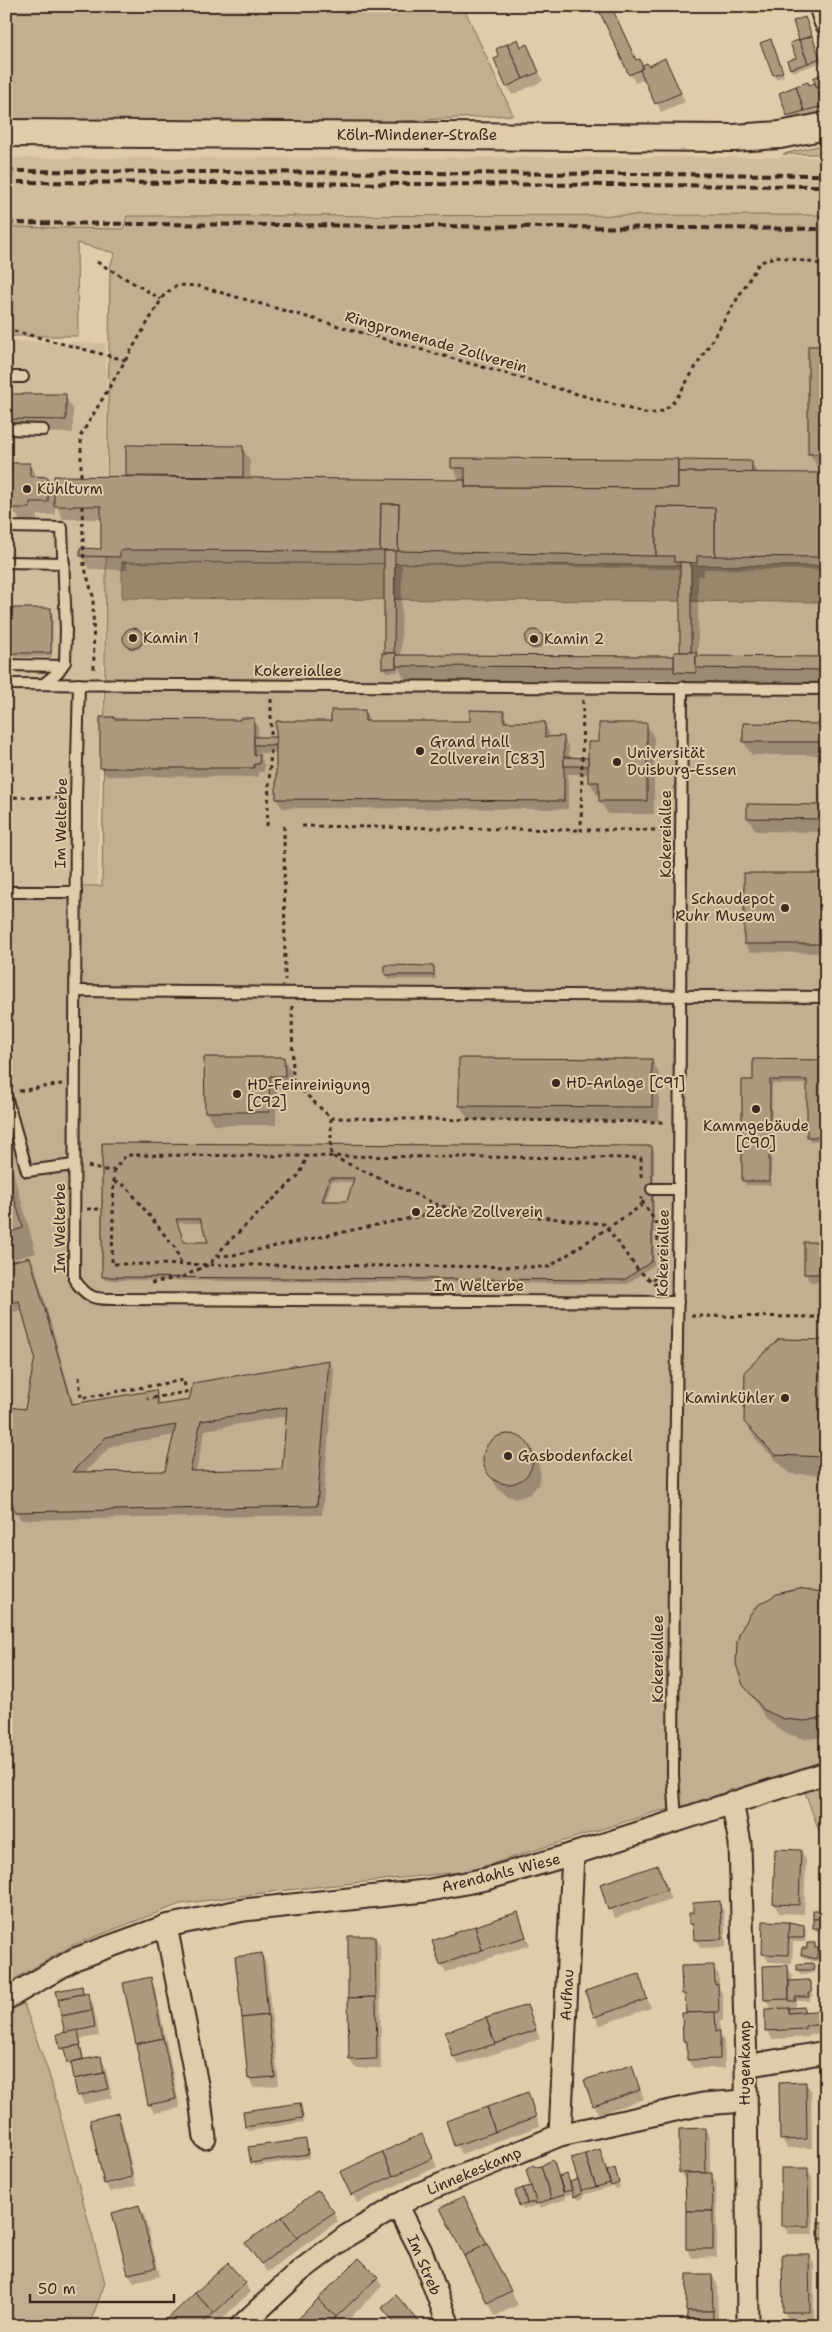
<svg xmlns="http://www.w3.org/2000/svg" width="832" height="2332" viewBox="0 0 832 2332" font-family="'Shantell Sans',sans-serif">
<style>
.built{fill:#d1bc9d}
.green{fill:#c2ae91;stroke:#7e6c58}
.water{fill:#98866d;stroke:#73614d}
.shadow{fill:#0003;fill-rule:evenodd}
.building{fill:#ad997f;stroke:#3b2a1e;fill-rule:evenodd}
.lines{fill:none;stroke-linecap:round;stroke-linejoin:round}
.service-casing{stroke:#3b2a1e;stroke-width:14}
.minor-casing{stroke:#3b2a1e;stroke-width:25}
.tertiary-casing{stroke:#3b2a1e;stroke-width:30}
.path{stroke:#3b2a1e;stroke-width:3;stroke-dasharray:4 4;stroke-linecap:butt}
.service{stroke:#e0cbaa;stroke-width:10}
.minor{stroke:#e0cbaa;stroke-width:21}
.tertiary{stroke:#e0cbaa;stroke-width:26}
.rail{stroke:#3b2a1e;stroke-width:4;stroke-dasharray:8 4;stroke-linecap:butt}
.poi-dot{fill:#3b2a1e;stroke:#e0cbaa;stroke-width:2}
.labels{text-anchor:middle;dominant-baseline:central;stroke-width:4;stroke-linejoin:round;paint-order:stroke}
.street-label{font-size:15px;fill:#3b2a1e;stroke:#e0cbaa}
.poi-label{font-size:15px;fill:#3b2a1e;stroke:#e0cbaa;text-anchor:start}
</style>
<rect width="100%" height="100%" fill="#e0cbaa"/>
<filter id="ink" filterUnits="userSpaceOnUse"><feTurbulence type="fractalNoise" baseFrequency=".02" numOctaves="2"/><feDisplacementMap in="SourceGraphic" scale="10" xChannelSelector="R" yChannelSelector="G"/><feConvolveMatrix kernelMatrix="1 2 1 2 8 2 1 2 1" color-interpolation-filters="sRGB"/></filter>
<g filter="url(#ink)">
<g class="built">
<path d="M826,157v58l-699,1 -7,15 -114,-3v-70z"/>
<path d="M6,341l100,2v213l-9,329 -91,-1z"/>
</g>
<g class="green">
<path d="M6,6h457l50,109 -269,15h-238z"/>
<path d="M826,144v10h-43z"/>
<path d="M826,215v1554l-93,31 -74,11 -190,60 -191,20 -98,13 -109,42 -65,38v-1099l96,1 8,-619 5,-14 -38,-10 1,93h-72v-109l117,2 4,-13z"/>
<path d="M826,1775v75l-25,-69z"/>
<path d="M21,1996l28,78 56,209 -16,43h-83v-320z"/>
</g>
<path class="water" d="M122,562l704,4v36l-704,-4z"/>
<g class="shadow">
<path d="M598,6l38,56 13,5 16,-7 20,42 -24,10 -15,-33 -11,4z"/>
<path d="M805,19l17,43 -29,10 -2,-3 7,-10z"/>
<path d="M517,40l5,8 9,6 12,27 -31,14 -5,-9 -6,-29z"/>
<path d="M772,45l12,31 -8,3 -2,-4z"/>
<path d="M826,74v42l-33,8 -5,-9 8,-28 20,-3 -1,-5z"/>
<path d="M826,348v119h-9l-7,-13z"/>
<path d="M6,395l59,1 8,13v24l-66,-1z"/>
<path d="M127,447h115l8,14v18l210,2 -7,-13 298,-6 7,12 68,1v95l-122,-1v7h-6v81l128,1v25l-116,-1v15h-20l-10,-17h-275l-7,-13v5h-12l-2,-4 2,-104 -259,-1v7l-38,-1 -8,-13 21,-6v-31h-39l-8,-15v11h-18v6h-17l-3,-6h-11v-38h6l18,-13 7,14h10l9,16 71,-17zM402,564l277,5 2,4 1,80 -9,4 -272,-1z"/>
<path d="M6,609h44l3,4 -1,44h-46z"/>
<circle cx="134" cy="640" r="10"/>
<circle cx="535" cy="641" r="9"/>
<path d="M365,711l5,11h101l32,-10 5,11h36l5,9v6h14l6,9v12h20l11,-16 46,-19 8,14v76h-46l-8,-13v-6h-3l-8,-14v-7h-21v35l-286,-1 -5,-9v-46h-18l5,12v7h-6v5l-152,-1 -5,-9 14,-46h127l11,-2 5,9v11h19z"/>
<path d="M826,725v30h-74l-8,-13z"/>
<path d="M826,806v26l-70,-1 -8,-13z"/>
<path d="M826,874v79l-76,-1 -5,-8z"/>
<path d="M386,967h47l3,12h-48z"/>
<path d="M284,1058l7,14 1,17h-15l-1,36h-62l-8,-13z"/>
<path d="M460,1059l192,1 7,14v47l-191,-1 -8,-14z"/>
<path d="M826,1061v80h-16l-2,-4v-53h-36l-1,101h-25l-2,-4 10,-100z"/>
<path d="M103,1144l549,3 2,4v114l-27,19 -522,-4 -2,-4zM332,1181l22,1 -7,20h-22zM177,1223h26l7,20 -26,1z"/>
<path d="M6,1147l30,106 -30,8z"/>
<path d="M826,1243v39h-16l-5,-9z"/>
<path d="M30,1258l5,9 39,138 81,-14 6,15 29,-5 139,-39 5,8 -12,145 -301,5 -5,-9 -10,-34v-87l5,18 15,3 10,-54 -13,-47 -17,4v-49zM287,1416l-4,54 -87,2 9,-42zM175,1435l-9,37 -82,1 27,-27z"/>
<path d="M826,1341v134l-36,-1 -34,-34 -10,-18z"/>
<path d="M512,1435l10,5 8,9 8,14 3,11 -3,11 -8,9 -11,4 -11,-2 -10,-7 -13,-24v-12l5,-10 10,-6z"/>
<path d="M826,1596v141l-21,2 -20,-6 -18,-13 -23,-35 -4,-10 -3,-22z"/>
<path d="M801,1851l5,9 -2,54 -25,-1 -5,-9z"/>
<path d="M658,1866l13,33 -56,19 -5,-9z"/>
<path d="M719,1903l5,9 2,35 -26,1 -9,-24 -1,-10z"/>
<path d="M826,1911v21h-9l-3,-4z"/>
<path d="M517,1914l13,31 -84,27 -5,-8z"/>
<path d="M803,1926l3,5 -1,11h-12l-1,21 -23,-1 -5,-8z"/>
<path d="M375,1937l5,9 1,122h-26l-5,-8z"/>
<path d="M814,1944l7,9 -4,9 -12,-3 -3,-4z"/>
<path d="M261,1955l5,8 13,122 -25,3 -5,-9 -13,-121z"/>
<path d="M813,1964l2,9 -15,1 -2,-4z"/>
<path d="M787,1966l5,9 1,7 17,1 2,5 1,8 -3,1v4h-13l-3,8 10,-1 2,5 20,-2v22l-17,1v3l-37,2 -5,-9 5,-20 -7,-11z"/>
<path d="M713,1967l6,8v13l4,7v26h-3v14l4,6 1,27h-32l-5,-8v-13l-4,-7 3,-26v-14l-4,-6z"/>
<path d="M638,1976l13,32 -51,17 -5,-9z"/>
<path d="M150,1979l5,9 25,120 -26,5 -5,-9z"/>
<path d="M81,1987l3,8 4,-1 5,9 6,33 -19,3 4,21 16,-3 5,9 7,32 -28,6 -5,-9 -6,-29h-3l-2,-4 -9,-27 7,-1 -8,-42z"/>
<path d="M527,2007l13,32 -81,26 -5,-8z"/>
<path d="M631,2066l13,33 -45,15 -5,-9z"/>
<path d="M806,2084l5,8 1,56h-25l-5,-9z"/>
<path d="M528,2094l12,32 -79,28 -14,-32z"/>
<path d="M300,2104l4,18 -55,9 -2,-4z"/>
<path d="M117,2114l5,9 14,63 -26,6 -5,-9z"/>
<path d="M705,2129l5,9v36l6,9 1,74 -25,1 -5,-9v-67l-7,-9z"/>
<path d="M305,2140l4,18 -55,8 -2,-4z"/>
<path d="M426,2144l11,23 -80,36 -15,-31z"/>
<path d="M600,2150l7,22 7,-3 6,18 -5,2 -2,-3 -30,9 1,3 -6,2 -4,-7 -9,3 1,3 -26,9 -2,-3 -15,5 -7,-18 17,-5 8,-20 13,-4 5,16 8,-3 3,7 9,-3z"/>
<path d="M807,2169l5,9 1,56h-25l-5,-9z"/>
<path d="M464,2198l54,107 -23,11 -53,-107z"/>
<path d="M139,2206l5,9 16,61 -26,7 -5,-9 -16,-61z"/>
<path d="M333,2212l5,9 -71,51 -15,-20z"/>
<path d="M826,2223v20h-5l-2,-4z"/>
<path d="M809,2255l5,9v56l-25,1 -5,-9z"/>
<path d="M712,2275l5,9 1,42h-31z"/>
<path d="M377,2278l5,8 -40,40h-50z"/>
<path d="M245,2283l5,9 -35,34h-50z"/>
</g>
<g class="building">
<path d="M597,6h14l25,54 4,-1 3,9 -3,2 -11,5z"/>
<path d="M805,17l7,19 -13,4 -6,-19z"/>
<path d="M812,36l8,22 -12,5 -9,-23z"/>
<path d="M518,39l3,8 6,-3 12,28 -16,7 -16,-35z"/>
<path d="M771,39l12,33 -10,3 -13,-32z"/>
<path d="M799,40l9,23 -18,6 -3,-8 9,-3 -6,-15z"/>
<path d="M507,44l16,35 -17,8 -12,-28 5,-2 -3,-8z"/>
<path d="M665,58l16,35 -26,11 -15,-34 3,-2 -1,-3 5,-2 2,3z"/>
<path d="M825,73l1,32 -3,1 -10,-28z"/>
<path d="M808,82l1,3 6,-2 8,23 -19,5 -8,-25z"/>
<path d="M796,86l8,25 -17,5 -8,-23z"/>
<rect x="808" y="346" width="18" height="108"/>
<path d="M6,394h60v26l-60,-1z"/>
<path d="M126,445l117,1v31l-117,-1z"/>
<path d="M451,458l227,1v29l-213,-1v-19h-14z"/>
<path d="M678,460l74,1v12l-74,-1z"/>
<path d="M11,463h19v13l18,1v25h-18v6h-19v-6h-5v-26h5z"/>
<path d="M678,472l148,1v84l-111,-1v-48l-59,-1v49l-258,-5 1,-47h-18l-1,47 -260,-1v7l-40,-1v-8l21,1v-43h-47v-30l411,4v7l213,1z"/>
<path d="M381,504h18l-1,47h-18z"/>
<path d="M656,507l59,1v48h-18v7l-17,-1h-6v-6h-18z"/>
<path d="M384,551h11l-1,102h-10z"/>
<path d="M680,562l11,1v89h-11z"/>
<rect x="6" y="608" width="45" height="45"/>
<circle cx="133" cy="638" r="10"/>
<circle cx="534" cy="639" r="9"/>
<path d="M674,652h22v21l-22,-1z"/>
<rect x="382" y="653" width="14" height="15"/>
<path d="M396,655l278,1v11l-278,-1z"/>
<path d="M696,656l130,1v13l-130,-2z"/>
<path d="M331,710h34v11h105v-11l34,1v11h41v15l19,-1v65l-288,-2v-78h55z"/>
<path d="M100,717h14v2l126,1v-2h14v37h6l-1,9h-5v4h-154z"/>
<path d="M599,723h48v78h-48v-19h-11v-40h11z"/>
<path d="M743,723l83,1v18h-83z"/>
<rect x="254" y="737" width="22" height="8"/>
<path d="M564,757l24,1v8h-24z"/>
<path d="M747,804l79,1v14l-79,-1z"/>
<rect x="744" y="873" width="82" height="71"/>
<path d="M385,965l49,1v9h-49z"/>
<path d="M204,1057h80l1,19h-15l-1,36h-64z"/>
<path d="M459,1058l193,1v48l-193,-1z"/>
<path d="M753,1059l73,1v77h-19v-57h-37l-1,101h-27v-101h11z"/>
<path d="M102,1143l550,3v115l-28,19 -522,-3zM330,1178h24l-7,23h-25zM176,1219h24l8,23h-24z"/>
<path d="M6,1170l17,58 -17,5z"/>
<rect x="804" y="1242" width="22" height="32"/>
<path d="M30,1257l42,147 84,-14 2,15 31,-5 4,-17 136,-23 -12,146 -302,6 -9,-30v-86l3,11 16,2 10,-52 -16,-56 -13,3v-41zM287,1407l-5,62 -92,2 11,-50zM176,1425l-11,46 -93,1 34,-35z"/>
<path d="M779,1339l47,1v117l-51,-2 -31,-33 1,-51z"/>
<circle cx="508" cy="1459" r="25"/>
<path d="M798,1589l28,5v123l-21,4 -21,-2 -20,-9 -21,-25 -7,-21 1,-22 3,-10 11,-19 7,-8 19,-11z"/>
<path d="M775,1849l26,1 -2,55 -26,-1z"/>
<path d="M658,1865l9,25 -59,20 -8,-26z"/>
<path d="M720,1901l2,38 -28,1 -1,-16h-4v-11h4v-10z"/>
<rect x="813" y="1910" width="13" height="9"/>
<path d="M518,1912l8,25 -44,13 -7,-24z"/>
<path d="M813,1919h13v10l-13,-1z"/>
<path d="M763,1921l26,1 -1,33 -26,-1z"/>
<path d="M789,1922l15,3v13h-16z"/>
<path d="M475,1926l7,24 -42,15 -8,-24z"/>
<path d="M348,1936h27l1,61 -28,1z"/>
<path d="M807,1943h8v5h4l-3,11 -15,-4 1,-7h5z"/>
<rect x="823" y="1948" width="3" height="9"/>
<path d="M262,1953l6,62 -26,3 -7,-61z"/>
<path d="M813,1963l1,7h-17v-6z"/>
<path d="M714,1965l1,20 3,-1 1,28 -33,1 -1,-19h-3l-1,-28z"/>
<path d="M788,1965l1,34 -25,1 -1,-34z"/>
<path d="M639,1974l8,25 -53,18 -9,-26z"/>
<path d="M151,1977l12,61 -27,6 -13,-61z"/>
<path d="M808,1980l3,2v11h-3l1,4h-14l1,4h-7v-20z"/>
<path d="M82,1986l1,8 -25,5 -2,-8z"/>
<path d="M88,1993l4,17 -31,6 -3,-17z"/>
<path d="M376,1997l1,62 -28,1 -1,-62z"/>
<path d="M527,2005l9,25 -41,14 -9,-26z"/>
<path d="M804,2007v6h-15v-5z"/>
<path d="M789,2008v5l37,-3v14l-21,2v3l-40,2v-22z"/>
<path d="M92,2010l3,17 -30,6 -4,-17z"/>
<path d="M715,2012l1,19h4v28l-33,1v-19h-4l-1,-28z"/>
<path d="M268,2015l7,62 -27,2 -6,-61z"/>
<path d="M486,2018l9,26 -42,13 -8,-25z"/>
<path d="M78,2030l3,15 -21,4 -3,-15z"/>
<path d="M163,2038l13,61 -28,6 -12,-61z"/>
<path d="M80,2045l3,14 -16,4 -3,-15z"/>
<path d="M101,2056l3,17 -30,6 -3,-17z"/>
<path d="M632,2065l8,25 -47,16 -9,-26z"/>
<path d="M104,2073l4,16 -31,7 -3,-17z"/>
<path d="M806,2082l1,57 -27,1 -1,-57z"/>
<path d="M528,2092l8,25 -41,15 -8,-25z"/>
<path d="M300,2103l3,15 -58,9 -2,-16z"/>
<path d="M487,2107l8,25 -41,14 -8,-25z"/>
<path d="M118,2113l14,64 -28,7 -14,-64z"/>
<path d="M705,2128l1,45h-27v-44z"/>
<path d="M422,2134l11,24 -40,18 -11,-24z"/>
<path d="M306,2139l2,15 -57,9 -3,-16z"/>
<path d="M600,2149l10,34 -14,4 -11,-33z"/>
<path d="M382,2152l11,24 -42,19 -11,-23z"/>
<path d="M585,2154l11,33 -15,3 -10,-32z"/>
<path d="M551,2160l3,2 10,33 -13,4 -10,-33z"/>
<path d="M533,2165l3,2 5,-1 10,33 -15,5 -10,-34z"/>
<path d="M615,2168l4,15 -8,3 -4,-15z"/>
<path d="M781,2168h27l1,58h-28z"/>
<path d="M685,2173h27l1,38h-27z"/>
<path d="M567,2174l5,16 -8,2 -5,-15z"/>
<path d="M578,2179l4,15 -8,3 -4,-15z"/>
<path d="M531,2186l5,15 -9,3 -4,-16z"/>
<path d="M523,2188l4,16 -8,2 -4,-15z"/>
<path d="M318,2190l16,22 -37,26 -15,-21z"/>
<path d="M464,2196l23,48 -23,12 -24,-48z"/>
<path d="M139,2205l17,63 -28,6 -16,-61z"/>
<rect x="686" y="2211" width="27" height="38"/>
<path d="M282,2217l15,21 -36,26 -16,-21z"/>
<rect x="818" y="2222" width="8" height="17"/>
<path d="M487,2244l24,47 -24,12 -23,-47z"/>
<path d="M782,2254h27l1,58h-27z"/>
<path d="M359,2258l19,19 -42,40 -18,-18z"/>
<path d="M228,2263l18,20 -32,30 -19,-20z"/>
<path d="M687,2274h25l1,37h-27z"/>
<path d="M195,2293l19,20 -14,13h-36l-2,-2z"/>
<path d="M396,2295l27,31h-26l-15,-18z"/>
<path d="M318,2299l18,18 -8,9h-37z"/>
<rect x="687" y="2311" width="26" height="15"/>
</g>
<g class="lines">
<defs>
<g id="service">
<path d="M814,6l6,18 6,9"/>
<path d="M6,377h17"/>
<path d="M6,429l37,1"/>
<path d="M6,524l3,3 53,1 4,102 -1,32 -7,10 -13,11"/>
<path d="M6,562l58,1"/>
<path d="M6,665l56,1"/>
<path d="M6,684l820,5"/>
<path d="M79,684l-3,114 -2,481c15,22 22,20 47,20l557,3"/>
<path d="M6,892h70"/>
<path d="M76,991l750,6"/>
<path d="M6,1096l21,75 47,-6"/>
<path d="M652,1189h27"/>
<path d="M676,1820l-3,-45 1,-213 5,-373 3,-502"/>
</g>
<g id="minor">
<path d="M732,1802l8,41 6,223 2,260"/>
<path d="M166,1926l34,174 5,38"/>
<path d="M6,1999l69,-40 91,-33 78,-16 181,-19 61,-12 87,-25 253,-81"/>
<path d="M746,2066l80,-14"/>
<path d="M560,2135l13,-281"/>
<path d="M397,2205l24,46 28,75"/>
<path d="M241,2326l59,-55 48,-36 70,-41 142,-59 143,-31 42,-3"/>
</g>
<path id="tertiary" d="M6,133l728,5 46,-3 46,-9"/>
</defs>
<use href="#service" class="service-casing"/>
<use href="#minor" class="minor-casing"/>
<use href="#tertiary" class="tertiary-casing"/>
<g class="path">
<path d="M97,262l64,37"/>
<path d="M6,329l119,31"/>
<path d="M81,476v-41l83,-140 13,-10 21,1 446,127c16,2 25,-4 34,-17l81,-133 17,-7 50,9"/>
<path d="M82,506l2,59 9,31 1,76"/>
<path d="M271,699v38"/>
<path d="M583,700l-2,130h86"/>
<path d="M6,797l57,1"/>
<path d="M267,826l4,-81"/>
<path d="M284,826l1,154"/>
<path d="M302,826l279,4"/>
<path d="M292,1006l1,76 38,36 335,4"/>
<path d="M19,1091l43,-7"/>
<path d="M331,1118v38l109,50 164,18 34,46 21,17"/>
<path d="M88,1166l14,4h12l12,-15 515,3v23"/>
<path d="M114,1170l-2,94 437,3 92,-61v-9"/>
<path d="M114,1182l12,4 49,62 6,16"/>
<path d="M642,1201l14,22 4,36 -7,23"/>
<path d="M87,1209h15"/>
<path d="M217,1256l16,-1 192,-40 14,-9"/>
<path d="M151,1283l31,-6 28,-13 15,-19 75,-71 7,-18"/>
<path d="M691,1316l135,1"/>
<path d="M79,1377l2,21 103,-18 2,12 -39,7"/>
</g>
<use href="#service" class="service"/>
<use href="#minor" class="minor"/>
<use href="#tertiary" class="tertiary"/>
<g class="rail">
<path d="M6,171l820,4"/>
<path d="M6,182l820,4"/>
<path d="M6,223l820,6"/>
</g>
</g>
</g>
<g class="poi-dot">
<circle cx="27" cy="489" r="5"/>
<circle cx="133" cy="638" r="5"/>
<circle cx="534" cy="639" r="5"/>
<circle cx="420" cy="751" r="5"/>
<circle cx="617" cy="762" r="5"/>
<circle cx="785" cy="908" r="5"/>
<circle cx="556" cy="1083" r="5"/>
<circle cx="237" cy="1094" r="5"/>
<circle cx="756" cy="1109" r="5"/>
<circle cx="416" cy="1212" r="5"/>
<circle cx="785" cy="1398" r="5"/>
<circle cx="508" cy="1456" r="5"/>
</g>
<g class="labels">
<g class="street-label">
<text x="417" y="135">Köln-Mindener-Straße</text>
<text transform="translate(436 342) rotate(16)">Ringpromenade Zollverein</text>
<text x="298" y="671">Kokereiallee</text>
<text transform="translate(61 823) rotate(-89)">Im Welterbe</text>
<text transform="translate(666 834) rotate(-90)">Kokereiallee</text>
<text transform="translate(60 1228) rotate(-90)">Im Welterbe</text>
<text transform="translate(663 1253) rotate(-89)">Kokereiallee</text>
<text x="479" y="1286">Im Welterbe</text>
<text transform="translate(658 1659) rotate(-90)">Kokereiallee</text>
<text transform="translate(501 1873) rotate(-14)">Arendahls Wiese</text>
<text transform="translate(567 1995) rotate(-87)">Aufhau</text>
<text transform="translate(745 2063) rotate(-90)">Hugenkamp</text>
<text transform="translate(474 2171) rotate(-23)">Linnekeskamp</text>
<text transform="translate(424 2265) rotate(67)">Im Streb</text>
</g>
<g class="poi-label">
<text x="37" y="489">Kühlturm</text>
<text x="143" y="638">Kamin 1</text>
<text x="544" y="639">Kamin 2</text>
<text x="430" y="742">Grand Hall<tspan x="430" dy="17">Zollverein [C83]</tspan></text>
<text x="627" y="753">Universität<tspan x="627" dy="17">Duisburg-Essen</tspan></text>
<text x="775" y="899" text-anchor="end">Schaudepot<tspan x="775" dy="17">Ruhr Museum</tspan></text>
<text x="566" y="1083">HD-Anlage [C91]</text>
<text x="247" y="1085">HD-Feinreinigung<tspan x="247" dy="17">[C92]</tspan></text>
<text x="756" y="1126" text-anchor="middle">Kammgebäude<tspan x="756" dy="17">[C90]</tspan></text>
<text x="426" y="1212">Zeche Zollverein</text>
<text x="775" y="1398" text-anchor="end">Kaminkühler</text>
<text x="518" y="1456">Gasbodenfackel</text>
</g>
</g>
<rect width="832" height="2332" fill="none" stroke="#e0cbaa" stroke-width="25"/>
<rect x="12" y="12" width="807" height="2307" fill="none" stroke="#3b2a1e" stroke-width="2" filter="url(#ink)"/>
<path d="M30 2294v8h144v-8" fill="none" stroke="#3b2a1e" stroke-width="2.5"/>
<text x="38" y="2294" font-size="15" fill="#3b2a1e" stroke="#e0cbaa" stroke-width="4" paint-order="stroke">50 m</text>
</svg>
